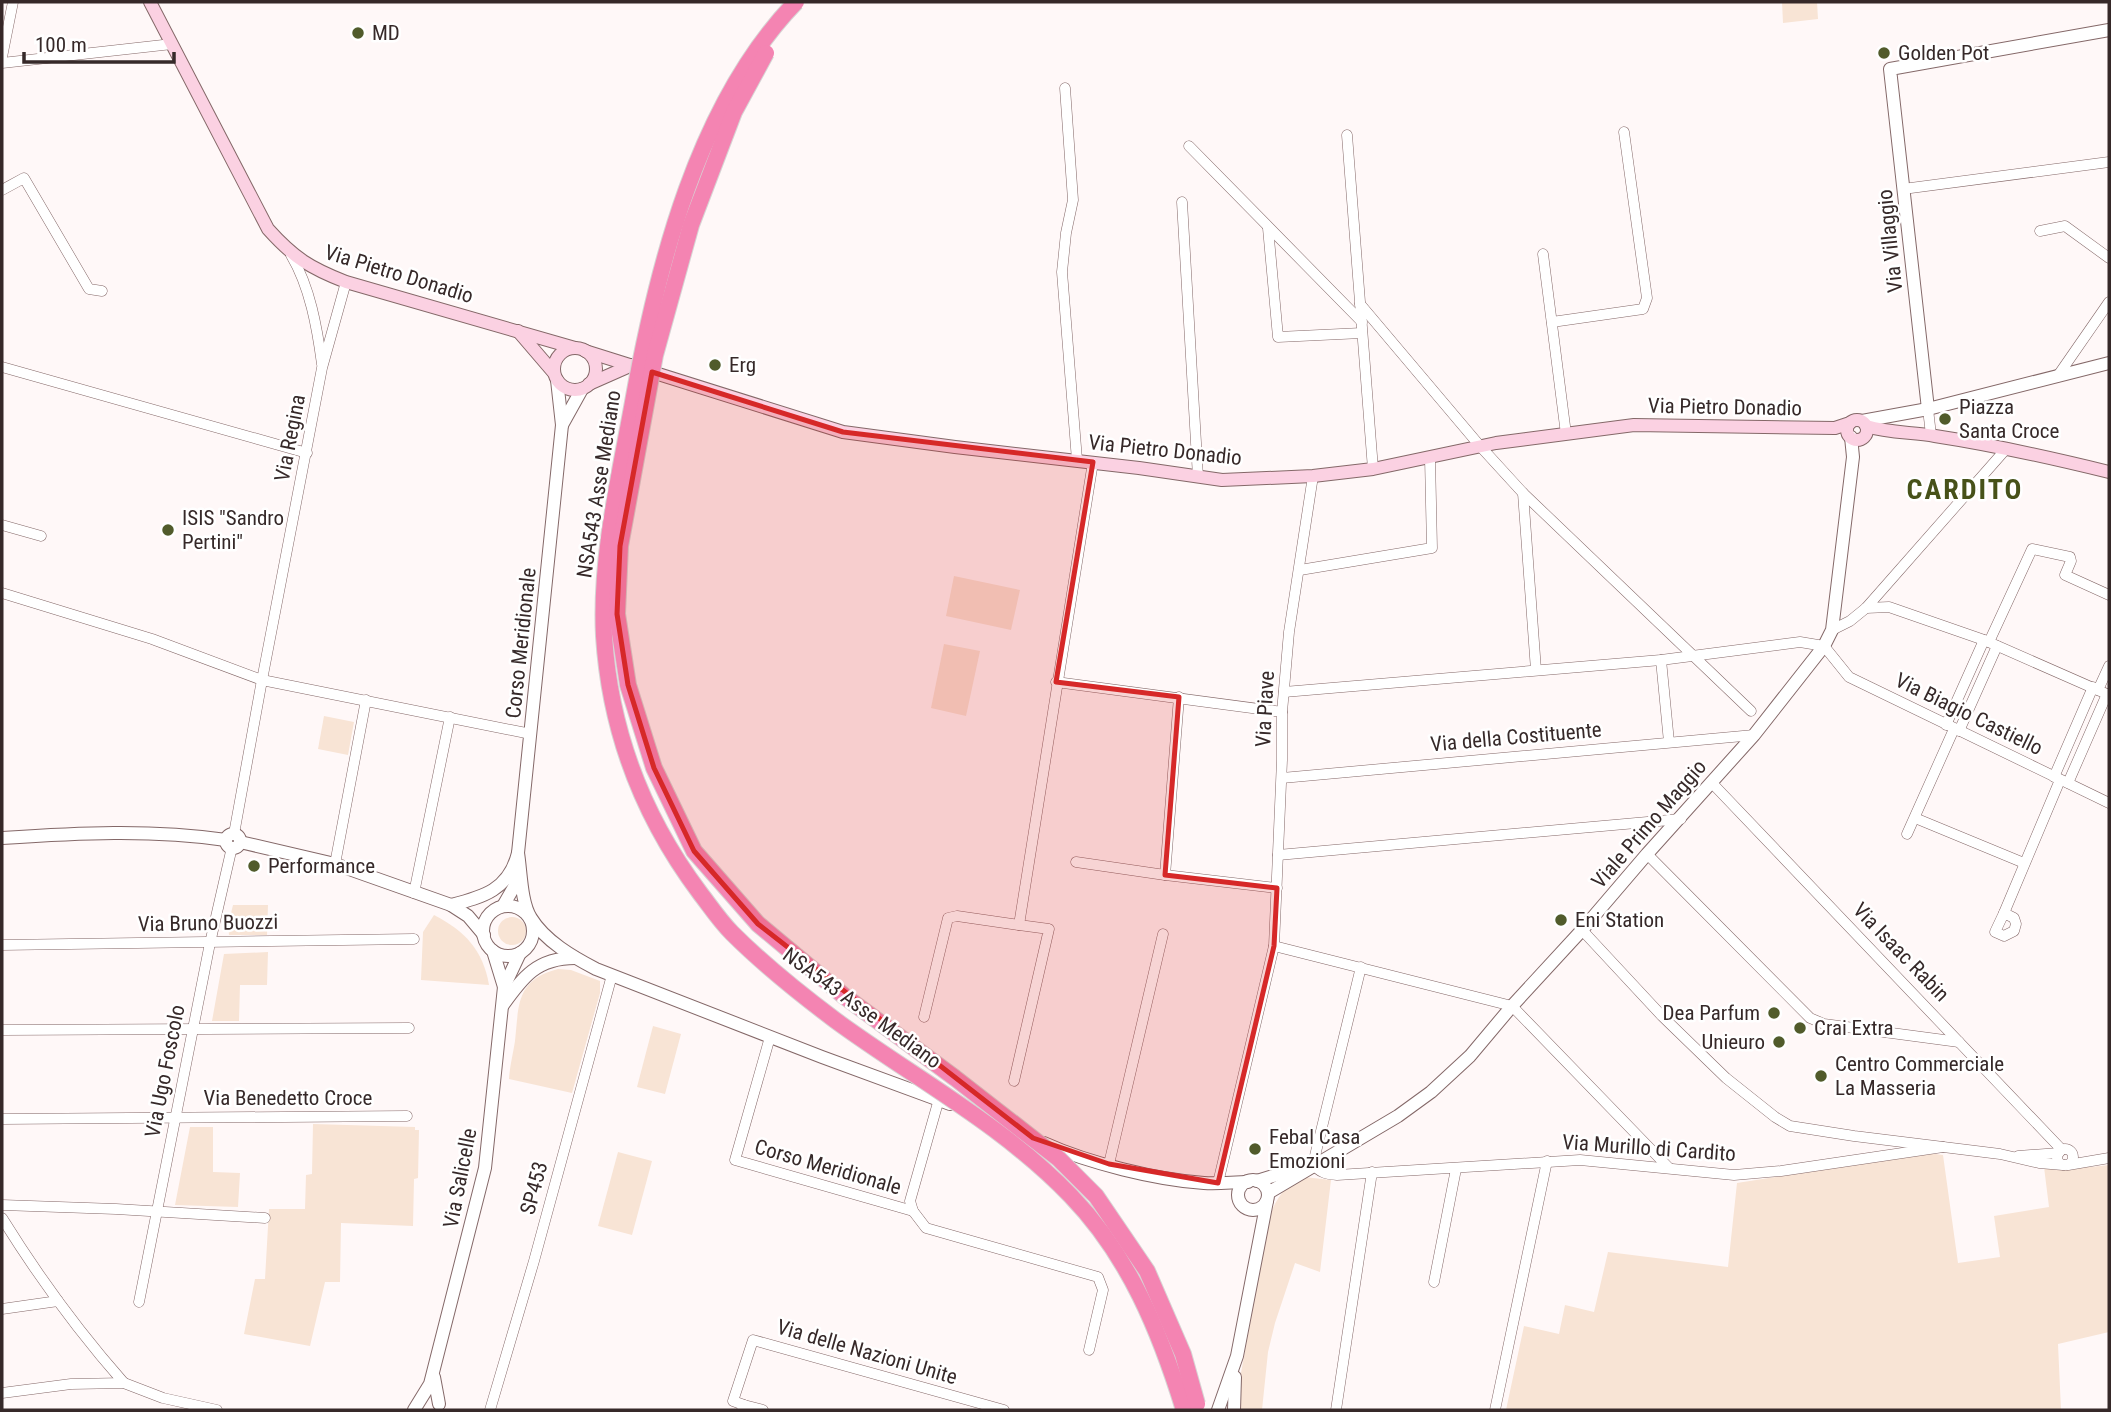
<svg xmlns="http://www.w3.org/2000/svg" width="2111" height="1412" viewBox="0 0 2111 1412" font-family="'Roboto Condensed',sans-serif">
<style>
.green{fill:#f8e4d5}
.lines{fill:none;stroke-linecap:round;stroke-linejoin:round}
.minor-casing{stroke:#846868;stroke-width:11}
.tertiary-casing{stroke:#846868;stroke-width:14}
.secondary-casing{stroke:#846868;stroke-width:14}
.minor{stroke:#fff;stroke-width:10}
.tertiary{stroke:#fff;stroke-width:12}
.secondary{stroke:#fbd1e2;stroke-width:12}
.trunk-bridge-casing{stroke:#d7d4d4;stroke-width:18;stroke-linecap:butt}
.trunk-bridge{stroke:#f484b2;stroke-width:16}
.marked{fill:#d62828;fill-opacity:0.2;stroke:#d62828;stroke-width:5;stroke-linejoin:round}
.poi-dot{fill:#515b2b;stroke:#fff;stroke-width:2.5}
.labels{text-anchor:middle;dominant-baseline:central;stroke-width:5;stroke-linejoin:round;paint-order:stroke}
.poi-label{font-size:21px;fill:#362929;stroke:#fff;text-anchor:start}
.street-label{font-size:21px;fill:#362929;stroke:#fff}
.district-label{font-size:28px;font-weight:bold;letter-spacing:2px;fill:#475119;stroke:#fff}
</style>
<rect width="100%" height="100%" fill="#fff8f8"/>
<g class="green">
<path d="M1782,2h35l1,17 -35,4z"/>
<path d="M954,576l66,14 -9,40 -65,-14z"/>
<path d="M944,644l36,7 -14,65 -35,-8z"/>
<path d="M324,716l30,6 -6,33 -30,-6z"/>
<path d="M233,905h35l-1,30h-38l-1,-10z"/>
<path d="M434,915c31,16 49,35 55,70l-68,-5 2,-48z"/>
<circle cx="512" cy="931" r="14"/>
<path d="M268,952l-1,33h-27l-1,36h-27l12,-67z"/>
<path d="M558,969l13,1 29,11v12l-28,100 -63,-14c1,-14 4,-25 6,-38 4,-37 1,-61 43,-72z"/>
<path d="M653,1026l28,8 -16,60 -28,-7z"/>
<path d="M313,1124l102,3v3h4l-1,48 -4,1 -1,47 -72,-3 -1,59h-15l-15,64 -66,-12 11,-55h10l4,-70h36l1,-34 6,-1z"/>
<path d="M190,1127h23v45l27,1 -2,34 -63,-2z"/>
<path d="M618,1152l34,9 -20,74 -34,-9z"/>
<path d="M1928,1153l15,2 15,108 42,-6 -6,-41 55,-9 -5,-40h47l18,-2v167l-51,12 3,66h-555l18,-84 35,8 6,-29 29,7 14,-60 120,15 9,-84z"/>
<path d="M1304,1177l27,3 -11,92 -25,-9 -20,60 -7,29 -6,58h-23l2,-37 28,-155c6,-17 17,-36 35,-41z"/>
</g>
<g class="lines">
<defs>
<g id="minor">
<path d="M2,57l11,-55"/>
<path d="M2,63l170,-19"/>
<path d="M1065,88l8,112 -7,33 -4,39 15,188"/>
<path d="M1347,135l26,334"/>
<path d="M1189,146l173,176"/>
<path d="M1903,189l206,-27"/>
<path d="M2,190l22,-12 65,111 13,2"/>
<path d="M1182,202l16,275"/>
<path d="M1268,228l10,109 84,-4"/>
<path d="M2040,231l25,-5 44,32"/>
<path d="M1543,254l23,180"/>
<path d="M291,255c19,32 26,72 31,109"/>
<path d="M346,282l-24,86 -60,312 269,54"/>
<path d="M1360,304l120,142 43,47 228,218"/>
<path d="M1552,322l91,-13 4,-11 -23,-166"/>
<path d="M2,367l305,86"/>
<path d="M2057,377l52,-75"/>
<path d="M1928,409l3,26"/>
<path d="M1523,493l13,177"/>
<path d="M2,525l39,11"/>
<path d="M1300,570l132,-22 -2,-90"/>
<path d="M2,593l150,46 110,41 -28,154"/>
<path d="M1866,608l23,-1 95,33 125,55"/>
<path d="M1832,630l18,-9 16,-13 140,-159"/>
<path d="M1989,642l43,-93 38,8 1,4 -6,14 44,20"/>
<path d="M1661,660l8,82"/>
<path d="M1056,682l226,30"/>
<path d="M2098,690l11,-24"/>
<path d="M1284,692l377,-32 139,-18 24,4 25,31 260,126"/>
<path d="M1946,725l38,-85"/>
<path d="M1959,731l38,-85"/>
<path d="M2054,777l39,-90"/>
<path d="M1282,778l472,-43"/>
<path d="M1711,782l351,368"/>
<path d="M2068,783l39,-89"/>
<path d="M1915,818l109,45"/>
<path d="M1907,834l47,-105"/>
<path d="M1647,854l163,164 14,6 135,18"/>
<path d="M1278,855l403,-36"/>
<path d="M1076,862l89,13 112,13"/>
<path d="M335,864l31,-164"/>
<path d="M1165,875l14,-178"/>
<path d="M414,893l36,-176"/>
<path d="M2004,913l56,-133"/>
<path d="M2004,913l10,5 2,6 -2,7 -10,5 -9,-4z"/>
<path d="M1582,930l80,86 64,62 49,39 15,9 64,10 146,18 39,9 24,2"/>
<path d="M2,945l412,-6"/>
<path d="M1274,946l238,60 157,162"/>
<path d="M1361,967l-48,197c7,9 13,10 24,11l243,-15 154,15 47,-4 162,-24"/>
<path d="M924,1017l24,-99 9,-2 62,9 74,-463"/>
<path d="M2,1030l407,-2"/>
<path d="M770,1037l-35,123 178,51"/>
<path d="M1014,1081l35,-152 -30,-4"/>
<path d="M939,1099l-29,102 3,10 13,17 172,49 5,13 -14,60"/>
<path d="M2,1119l405,-3"/>
<circle cx="2065" cy="1157" r="8"/>
<path d="M2018,1156l41,-3"/>
<path d="M1109,1164l54,-230"/>
<path d="M2068,1165l41,-7"/>
<path d="M1218,1183l56,-237 8,-186v-48l7,-80 24,-156"/>
<path d="M2,1205l114,4 149,9"/>
<path d="M2,1218c36,58 77,114 122,165"/>
<path d="M1434,1282l22,-113"/>
<path d="M139,1302l71,-359 22,-96"/>
<path d="M2,1309l56,-8"/>
<path d="M2,1393l69,-9 53,-1 39,15 54,12"/>
<path d="M744,1405l19,5"/>
<path d="M490,1410l44,-149 78,-286"/>
<path d="M742,1410l2,-5 -11,-4 20,-61 251,70"/>
<path d="M1336,1410l36,-238"/>
<path d="M1495,1410l52,-249"/>
</g>
<g id="tertiary">
<path d="M557,380l5,45 -44,428c3,18 3,50 13,65 14,23 42,39 65,51l226,88 128,47"/>
<path d="M1928,409l-38,-340 219,-39"/>
<path d="M1862,421l66,-12 181,-46"/>
<path d="M562,425l20,-36"/>
<circle cx="233" cy="841" r="7"/>
<path d="M2,838c75,-5 149,-9 224,2"/>
<path d="M240,842l95,22 116,41 17,11 16,19"/>
<path d="M451,905c32,-8 58,-15 67,-52"/>
<circle cx="508" cy="931" r="25"/>
<path d="M503,906l11,-19 4,-16"/>
<path d="M493,951l11,36"/>
<path d="M503,1005c20,-28 34,-47 72,-47"/>
<path d="M1044,1143c44,20 113,37 160,40 15,1 30,-1 44,-1"/>
<circle cx="1253" cy="1195" r="15"/>
<path d="M1257,1181l45,-14"/>
<path d="M1268,1193l130,-77 33,-24 39,-36 42,-50 70,-76 65,-76 107,-119 70,-89 8,-16 21,-173 -2,-20"/>
<path d="M434,1377l5,27"/>
<path d="M414,1410l16,-26 55,-216 19,-181 16,-34"/>
<path d="M1218,1410l19,-54 30,-155"/>
<path d="M1234,1410l1,-33"/>
</g>
<g id="secondary">
<path d="M150,2l118,227c26,29 42,39 78,53l229,66"/>
<path d="M518,331l36,42"/>
<circle cx="575" cy="369" r="21"/>
<path d="M585,351l258,81 112,15 184,21 83,12 91,-4 60,-7 123,-26 138,-18 201,3 15,-5"/>
<path d="M589,384l43,-19"/>
<circle cx="1857" cy="430" r="10"/>
<path d="M1866,426c23,7 46,6 69,10 59,9 117,22 174,36"/>
</g>
</defs>
<use href="#minor" class="minor-casing"/>
<use href="#tertiary" class="tertiary-casing"/>
<use href="#secondary" class="secondary-casing"/>
<use href="#minor" class="minor"/>
<use href="#tertiary" class="tertiary"/>
<use href="#secondary" class="secondary"/>
<defs>
<g id="trunk-bridge">
<path d="M796,2c-98,101 -139,265 -163,400 -14,77 -33,156 -29,234 6,95 39,181 96,257 10,13 20,28 32,40 31,31 67,60 103,87 79,58 167,104 236,176 58,60 89,136 113,214"/>
<path d="M766,53l-32,59 -43,113 -36,130 -35,191 -3,68 11,71 26,83 40,83 64,73 86,72 111,82 104,81 37,37 51,75 36,83 14,50"/>
</g>
</defs>
<use href="#trunk-bridge" class="trunk-bridge-casing"/>
<use href="#trunk-bridge" class="trunk-bridge"/>
</g>
<path class="marked" d="M652,372l191,60 250,30 -37,220 123,15 -14,178 112,13 -3,58 -56,237 -109,-19 -76,-26 -275,-214 -64,-73 -40,-83 -26,-83 -11,-71 3,-68z"/>
<g class="poi-dot">
<circle cx="358" cy="33" r="7"/>
<circle cx="1884" cy="53" r="7"/>
<circle cx="715" cy="365" r="7"/>
<circle cx="1945" cy="419" r="7"/>
<circle cx="168" cy="530" r="7"/>
<circle cx="254" cy="866" r="7"/>
<circle cx="1561" cy="920" r="7"/>
<circle cx="1774" cy="1013" r="7"/>
<circle cx="1800" cy="1028" r="7"/>
<circle cx="1779" cy="1042" r="7"/>
<circle cx="1821" cy="1076" r="7"/>
<circle cx="1255" cy="1149" r="7"/>
</g>
<g class="labels">
<g class="poi-label">
<text x="372" y="33">MD</text>
<text x="1898" y="53">Golden Pot</text>
<text x="729" y="365">Erg</text>
<text x="1959" y="407">Piazza<tspan x="1959" dy="24">Santa Croce</tspan></text>
<text x="182" y="518">ISIS "Sandro<tspan x="182" dy="24">Pertini"</tspan></text>
<text x="268" y="866">Performance</text>
<text x="1575" y="920">Eni Station</text>
<text x="1760" y="1013" text-anchor="end">Dea Parfum</text>
<text x="1814" y="1028">Crai Extra</text>
<text x="1765" y="1042" text-anchor="end">Unieuro</text>
<text x="1835" y="1064">Centro Commerciale<tspan x="1835" dy="24">La Masseria</tspan></text>
<text x="1269" y="1137">Febal Casa<tspan x="1269" dy="24">Emozioni</tspan></text>
</g>
<g class="street-label">
<text transform="translate(1890 241) rotate(-96)">Via Villaggio</text>
<text transform="translate(399 274) rotate(17)">Via Pietro Donadio</text>
<text transform="translate(1725 407) rotate(1)">Via Pietro Donadio</text>
<text transform="translate(290 438) rotate(-79)">Via Regina</text>
<text transform="translate(1165 450) rotate(6)">Via Pietro Donadio</text>
<text transform="translate(599 484) rotate(-81)">NSA543 Asse Mediano</text>
<text transform="translate(521 643) rotate(-84)">Corso Meridionale</text>
<text transform="translate(1265 709) rotate(-87)">Via Piave</text>
<text transform="translate(1969 714) rotate(26)">Via Biagio Castiello</text>
<text transform="translate(1516 737) rotate(-5)">Via della Costituente</text>
<text transform="translate(1649 824) rotate(-49)">Viale Primo Maggio</text>
<text transform="translate(208 923) rotate(-1)">Via Bruno Buozzi</text>
<text transform="translate(1901 952) rotate(46)">Via Isaac Rabin</text>
<text transform="translate(862 1008) rotate(36)">NSA543 Asse Mediano</text>
<text transform="translate(165 1071) rotate(-79)">Via Ugo Foscolo</text>
<text x="288" y="1098">Via Benedetto Croce</text>
<text transform="translate(1649 1148) rotate(4)">Via Murillo di Cardito</text>
<text transform="translate(828 1167) rotate(16)">Corso Meridionale</text>
<text transform="translate(460 1178) rotate(-79)">Via Salicelle</text>
<text transform="translate(534 1188) rotate(-75)">SP453</text>
<text transform="translate(867 1352) rotate(16)">Via delle Nazioni Unite</text>
</g>
<g class="district-label">
<text x="1965" y="489">CARDITO</text>
</g>
</g>
<rect width="2111" height="1412" fill="none" stroke="#362929" stroke-width="7"/>
<path d="M24 52v10h150v-10" fill="none" stroke="#362929" stroke-width="3.5"/>
<text x="35" y="52" font-size="21" fill="#362929" stroke="#ffffff" stroke-width="5" paint-order="stroke">100 m</text>
</svg>
